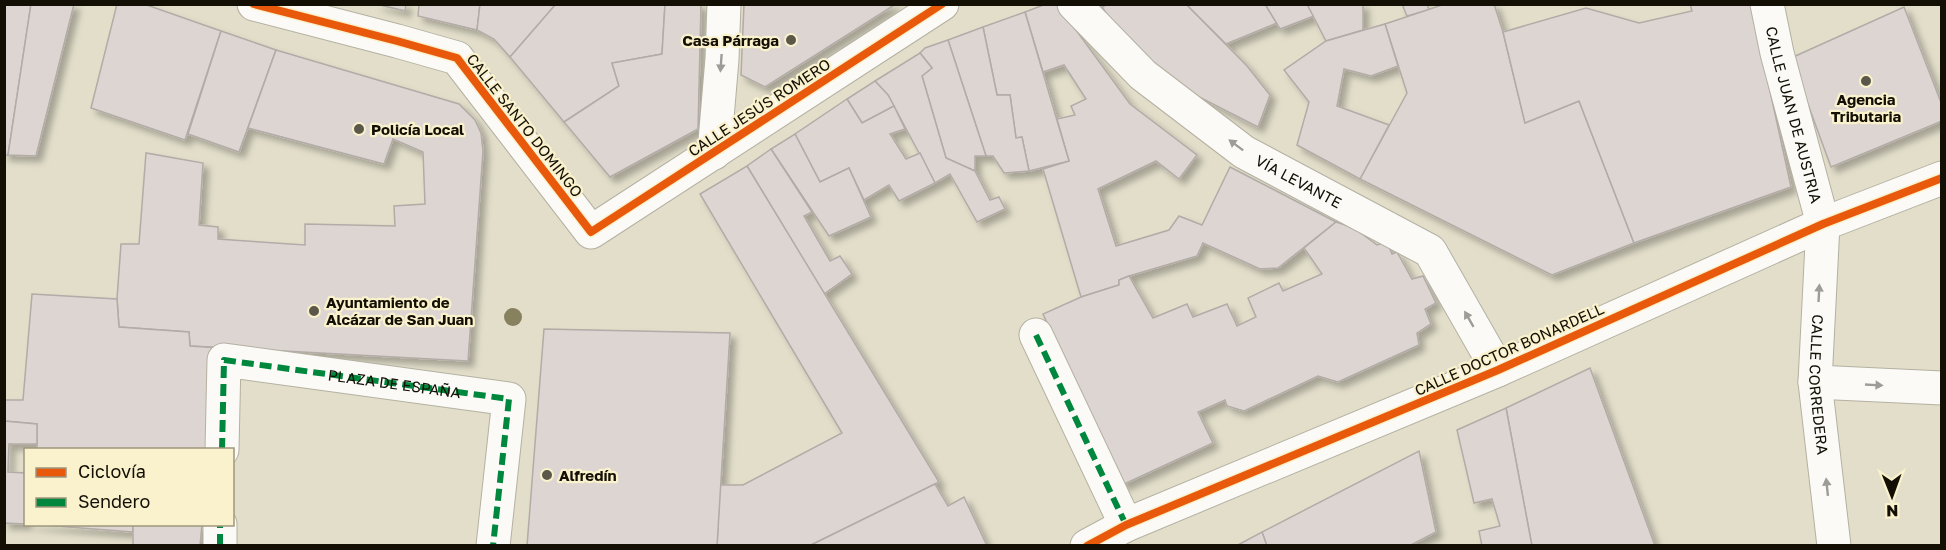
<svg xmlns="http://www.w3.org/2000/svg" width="1946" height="550" viewBox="0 0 1946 550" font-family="'Golos Text',sans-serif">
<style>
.building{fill:#dcd5d1;stroke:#b2aba7;stroke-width:1.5;filter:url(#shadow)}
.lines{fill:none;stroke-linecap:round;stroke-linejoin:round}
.street-casing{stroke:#b4b1a2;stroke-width:35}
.street{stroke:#fbfaf7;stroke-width:33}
.quiet{stroke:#00873e;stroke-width:6;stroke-dasharray:12 6;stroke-linecap:butt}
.cycleway-casing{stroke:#faf1cd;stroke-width:11}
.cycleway{stroke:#e8590c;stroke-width:8}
.tree{fill:#888160}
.oneway{fill:#9e9c96}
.poi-dot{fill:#5b5749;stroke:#faf1cd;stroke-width:2}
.labels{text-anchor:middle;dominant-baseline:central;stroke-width:4.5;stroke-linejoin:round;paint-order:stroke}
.poi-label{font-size:15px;font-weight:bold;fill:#130f04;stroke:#faf1cd;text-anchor:start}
.street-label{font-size:15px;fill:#130f04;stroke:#faf1cd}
</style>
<defs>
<filter id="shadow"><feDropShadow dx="5.5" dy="5.5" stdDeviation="3" flood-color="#0004"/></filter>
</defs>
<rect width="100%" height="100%" fill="#e2deca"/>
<g class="building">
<path d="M4,4h27l-23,151h-4z"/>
<path d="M31,4h43l-38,152 -28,-1z"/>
<path d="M117,4h27l77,27 -36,109 -94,-32z"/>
<path d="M376,4h30l-1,7z"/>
<path d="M419,4h61l-3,26 -59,-14z"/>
<path d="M480,4h76l-46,53 -16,-18 -17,-9z"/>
<path d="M556,4h109l-3,50 -50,9 7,23 -55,36 -54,-65z"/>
<path d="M665,4h36l-3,125 -88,48 -46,-55 55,-36 -7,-23 50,-9z"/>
<path d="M744,4h152l-131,83 -24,-12z"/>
<path d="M1046,4h11l73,100 67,51 -18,24 -23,-18 -58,28 18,57 53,-16 10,-14 23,9 28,-58 106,55 -58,46 -18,1 -57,-26 -6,13 -68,20 -10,4v5l-38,12 -38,-128 26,-8 -12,-42 18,-4 -4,-9 15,-7 -22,-34 -21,7 -18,-60z"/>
<path d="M1108,4h78l61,62 23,29 -12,32 -114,-58 -42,-62z"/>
<path d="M1186,4h79l12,19 -51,21z"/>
<path d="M1265,4h42l7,12 -34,13z"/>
<path d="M1307,4h56v26l-37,11z"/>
<path d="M1402,4h25l2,6 -22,6z"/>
<path d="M1445,4h49l9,28 22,91 54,-22 55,142 -82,32 -192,-96 47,-86 -22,-69z"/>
<path d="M1690,4h61l40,183 -157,56 -55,-142 -54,22 -22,-91 83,-24 53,15 53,-12z"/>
<path d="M1904,7l38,98v16l-111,46 -40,-109z"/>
<path d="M1025,12l44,149 -40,10 -7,-34 -6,1 -6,-43h-13l-14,-68z"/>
<path d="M1385,24l13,42 -27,10 -27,-7 -7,37 52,19 -29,54 -63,-34 12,-43 -25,-32 42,-29z"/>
<path d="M983,27l14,68h13l6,43 6,-1 7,34 -25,2 -11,-17h-7l-38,-116z"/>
<path d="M221,31l55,19 -37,102 -51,-18z"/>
<path d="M948,40l38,116h-11v15l-29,-13 -24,-82 10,-8 -12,-15 5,-5z"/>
<path d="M276,50l183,54 16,16 6,13 2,18 -15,210 -278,-15 -1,-14 -70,-5 -2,-28 4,-55h18l7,-91 57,10 -4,62 19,2v12l87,6v-21l90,2 -1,-20 31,-2 -2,-52 -30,-13 -9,25 -136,-36z"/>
<path d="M920,53l12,15 -10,8 24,82 29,13 15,29 9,-3 6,12 -28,13 -27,-48 -15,9 -47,-88 -13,-14z"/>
<path d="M875,81l13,14 6,11 -32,17 -15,-24z"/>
<path d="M847,99l15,24 32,-17 11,23 -15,5 16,25 14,-6 15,30 -36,18 -10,-16 -25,15 -15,-32 -29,14 -25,-48z"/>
<path d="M795,134l25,48 29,-14 22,49 -42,19 -58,-87z"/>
<path d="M771,149l41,63 -8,4 26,45 10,-5 12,18 -28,20 -77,-128z"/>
<path d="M747,166l192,316 -130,64h-92l3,-61h23l99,-52 -142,-239z"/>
<path d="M1336,222l18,6 23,17 10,-3 5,12 5,-2 15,27 11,-3 13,27 -11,6 6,15 -14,9 2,12 -81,37 -20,-6 -74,35 -17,-5 -2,-6 -27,12 15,31 -91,42 -79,-171 38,-17 38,-12v-5l10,-4 24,42 34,-14 6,13 34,-13 10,22 19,-9 -8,-19 31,-15 4,8 39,-17 -18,-26z"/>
<path d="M32,294l85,5 2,28 70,5 1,14 30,2 -11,102h-172v-26l-33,-3v-21h19z"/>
<path d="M544,329l186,4 -13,213h-190z"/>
<path d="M1590,368l65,178h-123l-26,-138z"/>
<path d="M1506,408l26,138h-50l-3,-15 21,-5 -8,-27 -18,4 -17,-73z"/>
<path d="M4,421l33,3v20h-28l-1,28 18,1v51l-22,-1z"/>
<path d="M1419,451l17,81 -27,14h-142l-5,-14z"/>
<path d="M935,484l13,22 16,-9 23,49h-178z"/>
<path d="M29,524h104v8z"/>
<path d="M133,524h69l-2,22h-67z"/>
<path d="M1262,532l5,14h-31z"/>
</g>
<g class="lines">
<defs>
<g id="street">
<path d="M254,4l143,37 60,17 134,174 351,-228"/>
<path id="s1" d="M1074,4l69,71 101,77 186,99 68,119"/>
<path id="s2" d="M1767,4l10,49 46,171 -8,158 19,164"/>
<path d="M714,153l8,-94 2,-55"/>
<path d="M1036,335l90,190"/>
<path d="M1815,382l127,6"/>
<path id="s3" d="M222,450l2,-90 285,39 -16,147"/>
<path d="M220,546v-22"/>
<path d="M1087,546l39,-21 372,-155 325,-146 119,-46"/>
</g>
</defs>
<use href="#street" class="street-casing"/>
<use href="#street" class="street"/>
<g class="quiet">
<path d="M1036,335l90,190"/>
<path d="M222,450l2,-90 285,39 -16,147"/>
<path d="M220,546v-22"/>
</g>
<defs>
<g id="cycleway">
<path d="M254,4l143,37 60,17 134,174 351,-228"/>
<path d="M1087,546l39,-21 372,-155 325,-146 119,-46"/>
</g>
</defs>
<use href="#cycleway" class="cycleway-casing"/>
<use href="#cycleway" class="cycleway"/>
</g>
<circle class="tree" cx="513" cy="317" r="9"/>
<defs><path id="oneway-solid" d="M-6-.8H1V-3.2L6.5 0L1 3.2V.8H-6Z" transform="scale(1.5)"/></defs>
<g class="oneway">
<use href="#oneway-solid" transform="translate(721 63) rotate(94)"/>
<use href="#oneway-solid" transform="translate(1236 145) rotate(-143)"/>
<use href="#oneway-solid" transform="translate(1819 293) rotate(-87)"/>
<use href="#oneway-solid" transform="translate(1469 319) rotate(-120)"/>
<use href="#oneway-solid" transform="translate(1874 385) rotate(3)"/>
<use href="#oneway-solid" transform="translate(1827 487) rotate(-96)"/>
</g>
<g class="poi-dot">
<circle cx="791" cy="40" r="6"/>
<circle cx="1866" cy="81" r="6"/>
<circle cx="359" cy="129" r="6"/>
<circle cx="314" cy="311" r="6"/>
<circle cx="547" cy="475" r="6"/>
</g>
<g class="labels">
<g class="poi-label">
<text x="779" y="40" text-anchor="end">Casa Párraga</text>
<text x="1866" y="99" text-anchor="middle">Agencia<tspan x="1866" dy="17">Tributaria</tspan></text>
<text x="371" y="129">Policía Local</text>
<text x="326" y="302">Ayuntamiento de<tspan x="326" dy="17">Alcázar de San Juan</tspan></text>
<text x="559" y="475">Alfredín</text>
</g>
<g class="street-label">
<text transform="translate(759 107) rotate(-33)">CALLE JESÚS ROMERO</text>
<text stroke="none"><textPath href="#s2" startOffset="114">CALLE JUAN DE AUSTRIA</textPath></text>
<text transform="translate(525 125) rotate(52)">CALLE SANTO DOMINGO</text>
<text stroke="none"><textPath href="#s1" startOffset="288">VÍA LEVANTE</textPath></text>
<text transform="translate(1509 349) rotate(-24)">CALLE DOCTOR BONARDELL</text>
<text stroke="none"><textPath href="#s3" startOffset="262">PLAZA DE ESPAÑA</textPath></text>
<text stroke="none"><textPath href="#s2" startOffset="388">CALLE CORREDERA</textPath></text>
</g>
</g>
<rect width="1946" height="550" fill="none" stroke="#130f04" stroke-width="12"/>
<rect x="24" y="448" width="210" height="78" fill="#faf1cd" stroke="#9e977d" stroke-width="1.5"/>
<rect x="36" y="468" width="30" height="9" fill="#e8590c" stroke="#9e977d" stroke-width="1.5"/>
<text x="78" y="478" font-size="18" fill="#130f04">Ciclovía</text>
<rect x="36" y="498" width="30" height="9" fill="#00873e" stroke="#9e977d" stroke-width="1.5"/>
<text x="78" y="508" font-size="18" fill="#130f04">Sendero</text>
<g transform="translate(1892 496) rotate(179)" stroke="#faf1cd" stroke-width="4.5" paint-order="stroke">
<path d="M0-4.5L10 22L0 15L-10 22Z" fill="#130f04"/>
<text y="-9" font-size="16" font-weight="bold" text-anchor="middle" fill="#130f04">N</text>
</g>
</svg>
